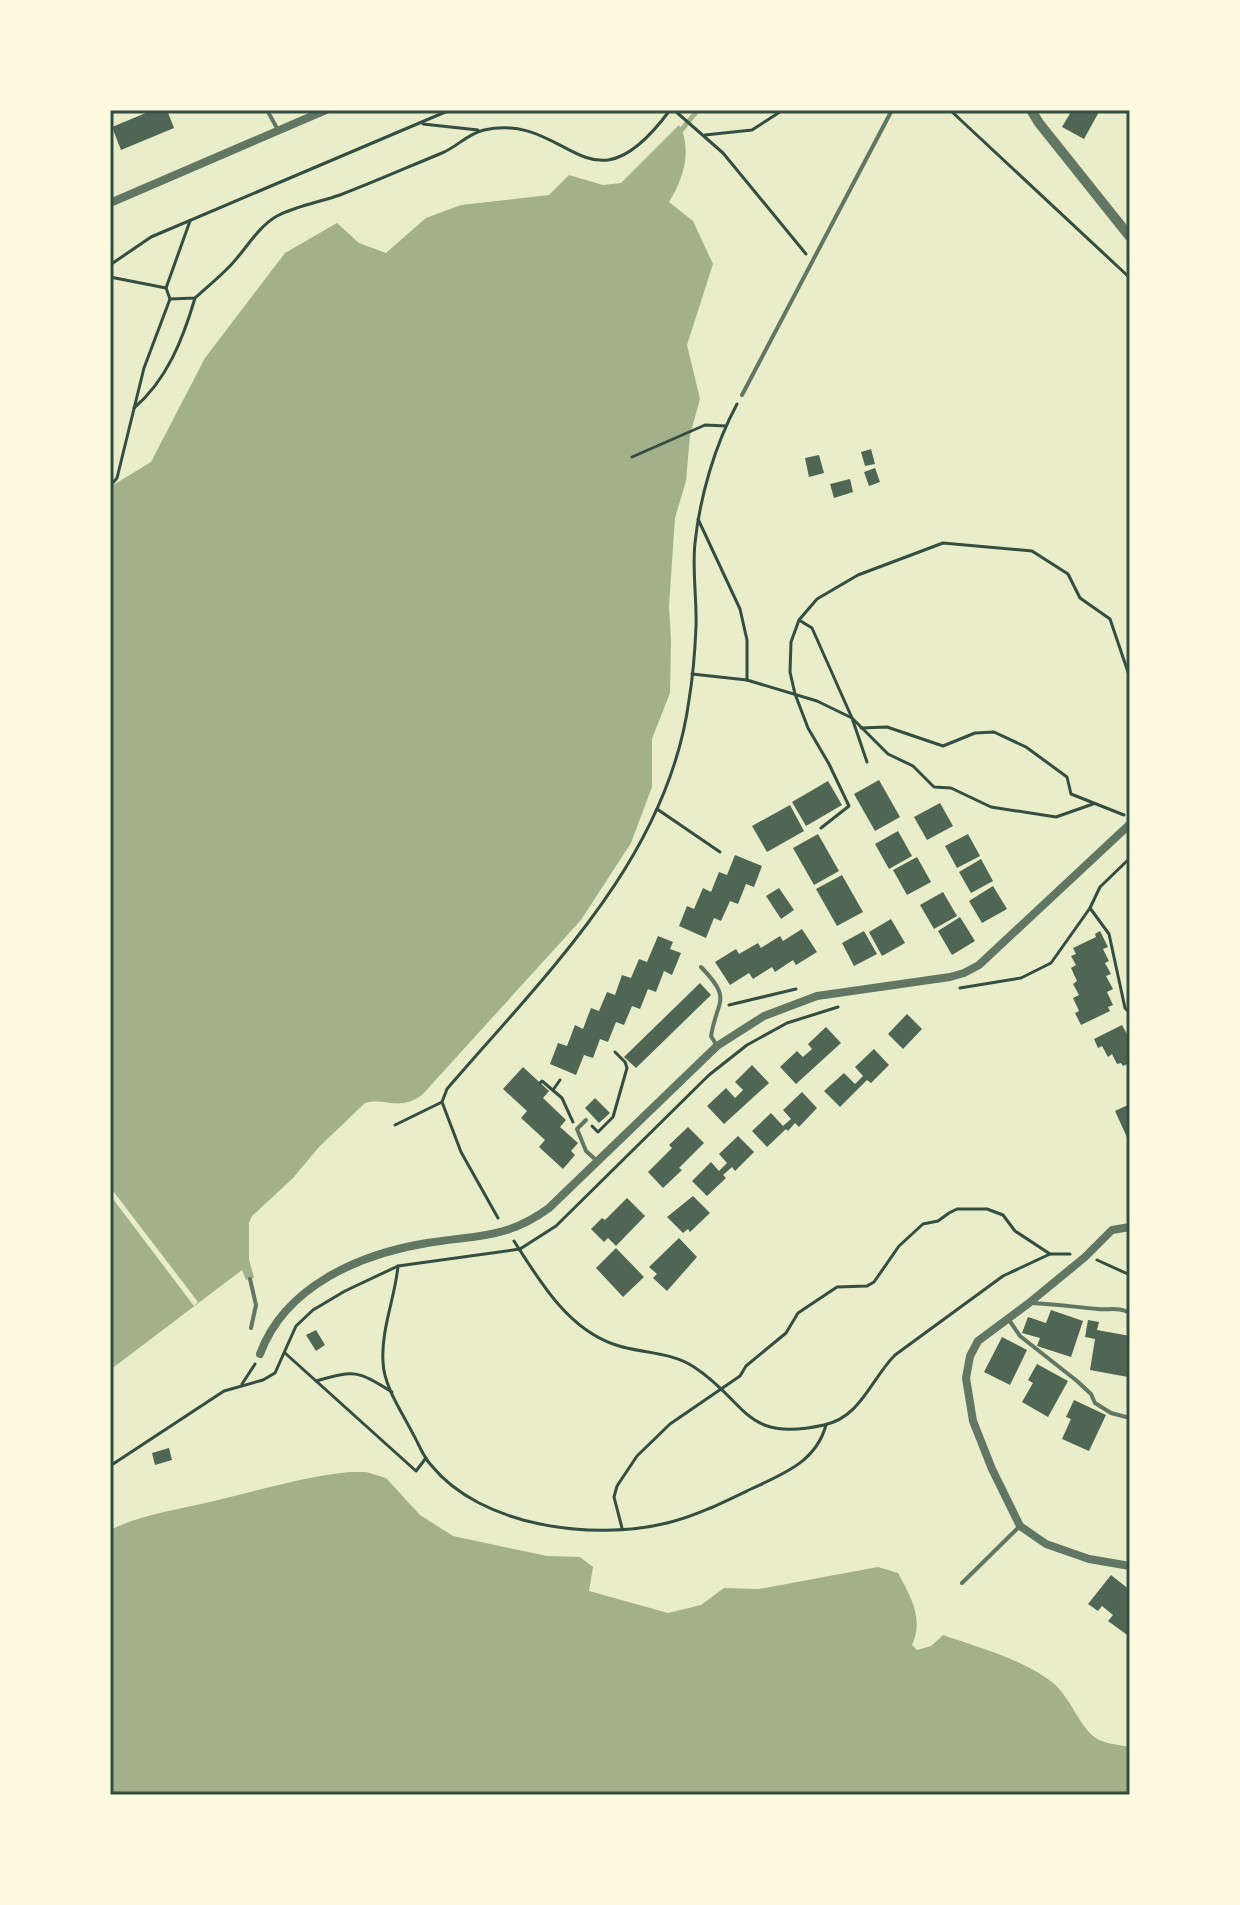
<svg xmlns="http://www.w3.org/2000/svg" width="1240" height="1905" viewBox="0 0 1240 1905" font-family="'Space Grotesk',sans-serif">
<style>
.water{fill:#a3b18a}
.pier{fill:#e9edc9}
.lines{fill:none;stroke-linecap:round;stroke-linejoin:round}
.stream{stroke:#a3b18a;stroke-width:5}
.building{fill:#4f6655}
.path{stroke:#344e41;stroke-width:3}
.service{stroke:#617663;stroke-width:4}
.minor{stroke:#617663;stroke-width:8}
.tertiary{stroke:#617663;stroke-width:10}
.neatline{fill:none;stroke:#344e41;stroke-width:3}
</style>
<rect width="100%" height="100%" fill="#e9edc9"/>
<g class="water">
<path d="M679,125c14,24 4,55 -10,77l24,19 20,43 -26,81 13,54 -10,36 -4,46 -11,37 -6,88 2,34 -1,53 -18,46v48l-21,56 -50,77 -159,175c-24,17 -35,2 -57,8l-46,44 -26,31 -41,38 -3,7v36l5,19 -8,2 -4,-10 -132,100v-883l41,-25 54,-104 80,-105 52,-30 22,20 27,10 40,-35 35,-13 88,-10 20,-20 34,10 18,-2z"/>
<path d="M349,1472h17l20,6 34,37 33,21 94,20 33,1 13,10 -4,24 79,22 33,-8 23,-17 35,1 119,-22 20,6c13,24 26,46 14,72l5,5 14,-4 12,-11c37,13 77,23 109,47 19,15 28,48 47,58 8,4 22,5 31,7v48h-1020v-265c33,-16 66,-20 100,-28 47,-11 91,-25 139,-30z"/>
</g>
<path class="pier" d="M110,1187l88,115 -4,4 -84,-111z"/>
<g class="lines">
<path class="stream" d="M678,134l20,-24"/>
</g>
<g class="building">
<path d="M153,110h14l7,18 -53,22 -9,-23z"/>
<path d="M1072,110h28l-16,29 -22,-12z"/>
<path d="M871,449l4,15 -10,2 -4,-14z"/>
<path d="M819,455l5,18 -15,4 -4,-19z"/>
<path d="M875,468l5,14 -11,4 -5,-14z"/>
<path d="M850,479l3,13 -19,6 -4,-14z"/>
<path d="M879,780l21,37 -25,14 -21,-37z"/>
<path d="M828,781l14,24 -36,21 -14,-24z"/>
<path d="M940,803l13,23 -26,14 -13,-23z"/>
<path d="M790,805l14,26 -37,21 -15,-26z"/>
<path d="M898,831l14,25 -23,13 -14,-25z"/>
<path d="M818,834l21,37 -25,14 -21,-37z"/>
<path d="M968,834l12,22 -23,12 -12,-22z"/>
<path d="M735,855l27,11 -8,21 -8,-3 -8,20 -8,-3 -9,20 -7,-3 -8,20 -27,-12 8,-20 7,3 9,-21 8,4 8,-20 8,3z"/>
<path d="M917,857l14,25 -24,13 -14,-25z"/>
<path d="M981,859l12,22 -22,12 -12,-21z"/>
<path d="M842,875l21,37 -26,14 -21,-37z"/>
<path d="M993,886l14,23 -25,14 -13,-22z"/>
<path d="M779,888l15,22 -13,9 -15,-23z"/>
<path d="M943,892l14,24 -23,13 -14,-24z"/>
<path d="M960,917l15,24 -23,14 -14,-24z"/>
<path d="M891,919l14,24 -23,13 -13,-24z"/>
<path d="M802,929l15,23 -21,13 -3,-5 -18,12 -3,-5 -19,12 -4,-6 -19,12 -15,-23 21,-13 3,5 19,-11 3,5 19,-12 3,5z"/>
<path d="M864,931l13,23 -23,12 -12,-23z"/>
<path d="M1100,931l8,16 -5,2 6,12 -4,2 6,11 -5,2 7,13 -6,3 6,13 -5,2 2,4 -29,14 -6,-12 4,-2 -6,-13 6,-3 -6,-11 4,-3 -6,-13 5,-3 -5,-9 5,-2 -3,-6 23,-11 -1,-3z"/>
<path d="M658,936l15,6 -3,7 11,4 -9,22 -8,-4 -8,21 -8,-3 -8,20 -8,-3 -8,19 -8,-3 -8,20 -8,-3 -7,19 -9,-3 -8,20 -26,-11 8,-21 9,3 8,-21 8,4 8,-21 8,3 8,-19 8,3 7,-20 9,3 8,-19 8,3z"/>
<path d="M700,983l11,12 -75,73 -12,-11z"/>
<path d="M907,1014l15,15 -19,20 -15,-15z"/>
<path d="M1122,1025l5,9 3,-1v30l-7,3 -2,-3 -4,1 -5,-10 -4,3 -6,-11 -4,2 -4,-9z"/>
<path d="M826,1027l15,16 -45,41 -16,-17 17,-16 6,6 9,-8 -4,-5z"/>
<path d="M874,1049l15,16 -18,18 -4,-3 -27,27 -16,-16 20,-18 11,11 8,-8 -8,-9z"/>
<path d="M752,1065l17,18 -45,41 -17,-18 19,-18 9,10 8,-8 -8,-8z"/>
<path d="M523,1067l26,24 -6,7 23,22 -6,7 18,16 -7,8 4,4 -12,14 -24,-22 6,-7 -24,-22 6,-7 -24,-22z"/>
<path d="M802,1092l15,16 -18,19 -4,-4 -7,8 -2,-2 -19,18 -15,-16 19,-18 12,13 8,-7 -8,-9z"/>
<path d="M595,1098l15,15 -11,10 -14,-15z"/>
<path d="M1130,1104v40l-15,-33z"/>
<path d="M688,1127l16,16 -25,25 3,2 -19,18 -15,-16 24,-24 -3,-3z"/>
<path d="M738,1136l16,16 -19,19 -3,-4 -9,8 3,3 -19,18 -15,-15 19,-19 8,9 8,-8 -8,-9z"/>
<path d="M693,1196l17,17 -20,19 -2,-3 -5,4 -16,-16z"/>
<path d="M627,1198l18,18 -29,30 -8,-8 -4,4 -13,-13 11,-11 3,2z"/>
<path d="M679,1238l18,19 -30,34 -14,-13 4,-4 -8,-7z"/>
<path d="M616,1248l28,29 -21,20 -27,-29z"/>
<path d="M1051,1310l32,11 -12,36 -34,-11 3,-8 -18,-5 6,-16 18,6z"/>
<path d="M1088,1320l11,2 -2,8 33,6 -2,41 -38,-7 5,-31 -10,-2z"/>
<path d="M316,1330l9,15 -9,6 -10,-16z"/>
<path d="M1002,1337l25,13 -17,35 -26,-13z"/>
<path d="M1037,1364l31,17 -20,36 -26,-15 11,-19 -5,-3z"/>
<path d="M1074,1400l32,15 -17,36 -27,-12 9,-20 -5,-2z"/>
<path d="M169,1448l3,12 -17,5 -3,-12z"/>
<path d="M1111,1575l19,15v47l-22,-16 5,-6 -11,-9 -4,5 -10,-7z"/>
</g>
<g class="lines">
<g class="path">
<path d="M674,110l49,43 83,101"/>
<path d="M950,110l180,168"/>
<path d="M423,124l55,6"/>
<path d="M705,135l47,-5 31,-20"/>
<path d="M190,221l-24,67 4,11 25,-1c11,-10 22,-19 32,-29 17,-16 29,-41 50,-53 19,-10 43,-14 63,-21 34,-13 68,-28 102,-42 15,-6 25,-19 42,-23 86,-19 104,91 186,-20"/>
<path d="M110,265l41,-28 299,-127"/>
<path d="M110,277l56,11"/>
<path d="M134,408c33,-28 49,-69 61,-110"/>
<path d="M632,457l73,-32 21,1"/>
<path d="M110,486l7,-8 27,-110 26,-69"/>
<path d="M698,519l42,90 7,31v40"/>
<path d="M799,620l13,8 40,90 15,44"/>
<path d="M692,674l55,6 70,21 35,17 36,36 25,12 21,21 17,1 40,19 65,10 37,-13"/>
<path d="M861,728l26,-1 56,19 32,-13 19,-1 32,15 41,30 4,17 53,21"/>
<path d="M657,809l63,43"/>
<path d="M821,828l28,-22 -20,-42 -21,-36 -13,-34 -5,-22 1,-30 8,-22 18,-21 41,-24 85,-32 89,8 36,23 12,24 30,21 20,59"/>
<path d="M1090,908l19,26 16,74 5,5"/>
<path d="M960,988l61,-10 30,-15 39,-55 10,-21 30,-29"/>
<path d="M729,1005l67,-16"/>
<path d="M540,1083l2,-2 20,17 11,24"/>
<path d="M553,1090l7,-10"/>
<path d="M395,1125l47,-23"/>
<path d="M592,1126l6,6 15,-15 14,-49 -2,-6 -10,-10"/>
<path d="M498,1218l-37,-66 -19,-50 5,-13c99,-115 221,-232 242,-389 4,-24 6,-49 7,-73 1,-28 -4,-57 -1,-84 5,-47 20,-98 42,-139"/>
<path d="M514,1241c25,39 53,87 99,103 27,10 57,7 81,23 54,35 49,76 130,58 37,-8 47,-46 71,-70l108,-79 47,-22h20"/>
<path d="M1097,1260l33,15"/>
<path d="M398,1266c-3,32 -17,63 -15,96 1,25 19,50 30,72 6,10 10,23 18,31 50,62 162,76 236,58 29,-7 57,-21 84,-34 32,-15 65,-27 75,-64"/>
<path d="M285,1353l131,118 10,-13"/>
<path d="M316,1381c40,-11 40,-11 76,11"/>
<path d="M242,1384l13,-20"/>
<path d="M110,1466l114,-75 39,-11 12,-7 21,-47 17,-16 32,-19 53,-25 122,-17 36,-23 153,-151 38,-30 40,-22 51,-16"/>
<path d="M622,1528l-8,-31 3,-11 20,-30 33,-32 70,-48 6,-10 40,-33 12,-20 39,-26 30,-1 7,-4 25,-36 24,-22 15,-3 11,-8 8,-4h30l16,6 12,16 35,23"/>
</g>
<g class="service">
<path d="M267,110l11,20"/>
<path d="M110,113l7,-3"/>
<path d="M742,395l150,-285"/>
<path d="M701,967c32,33 16,32 10,69l6,10"/>
<path d="M586,1120l-9,9 9,22 10,9"/>
<path d="M250,1279l6,26 -5,23"/>
<path d="M1031,1303c23,1 44,4 67,6 11,1 23,-2 32,4"/>
<path d="M1009,1320l11,16 57,45 14,13 4,9 16,10 19,5"/>
<path d="M962,1583l57,-56"/>
</g>
<g class="minor">
<path d="M110,203l216,-93"/>
<path d="M1130,1227l-18,3 -27,27 -56,46 -51,38 -8,15 -4,22 7,43 19,48 28,57 26,18 43,15 41,7"/>
<path d="M260,1354c25,-68 100,-100 167,-111 49,-8 80,-4 122,-35l168,-162 47,-30 53,-20 133,-19 14,-4 15,-8 151,-141"/>
</g>
<path class="tertiary" d="M1031,110l8,13 91,114"/>
</g>
<rect width="1240" height="1905" fill="none" stroke="#fefae0" stroke-width="224"/>
<rect x="112" y="112" width="1016" height="1681" class="neatline"/>
</svg>
